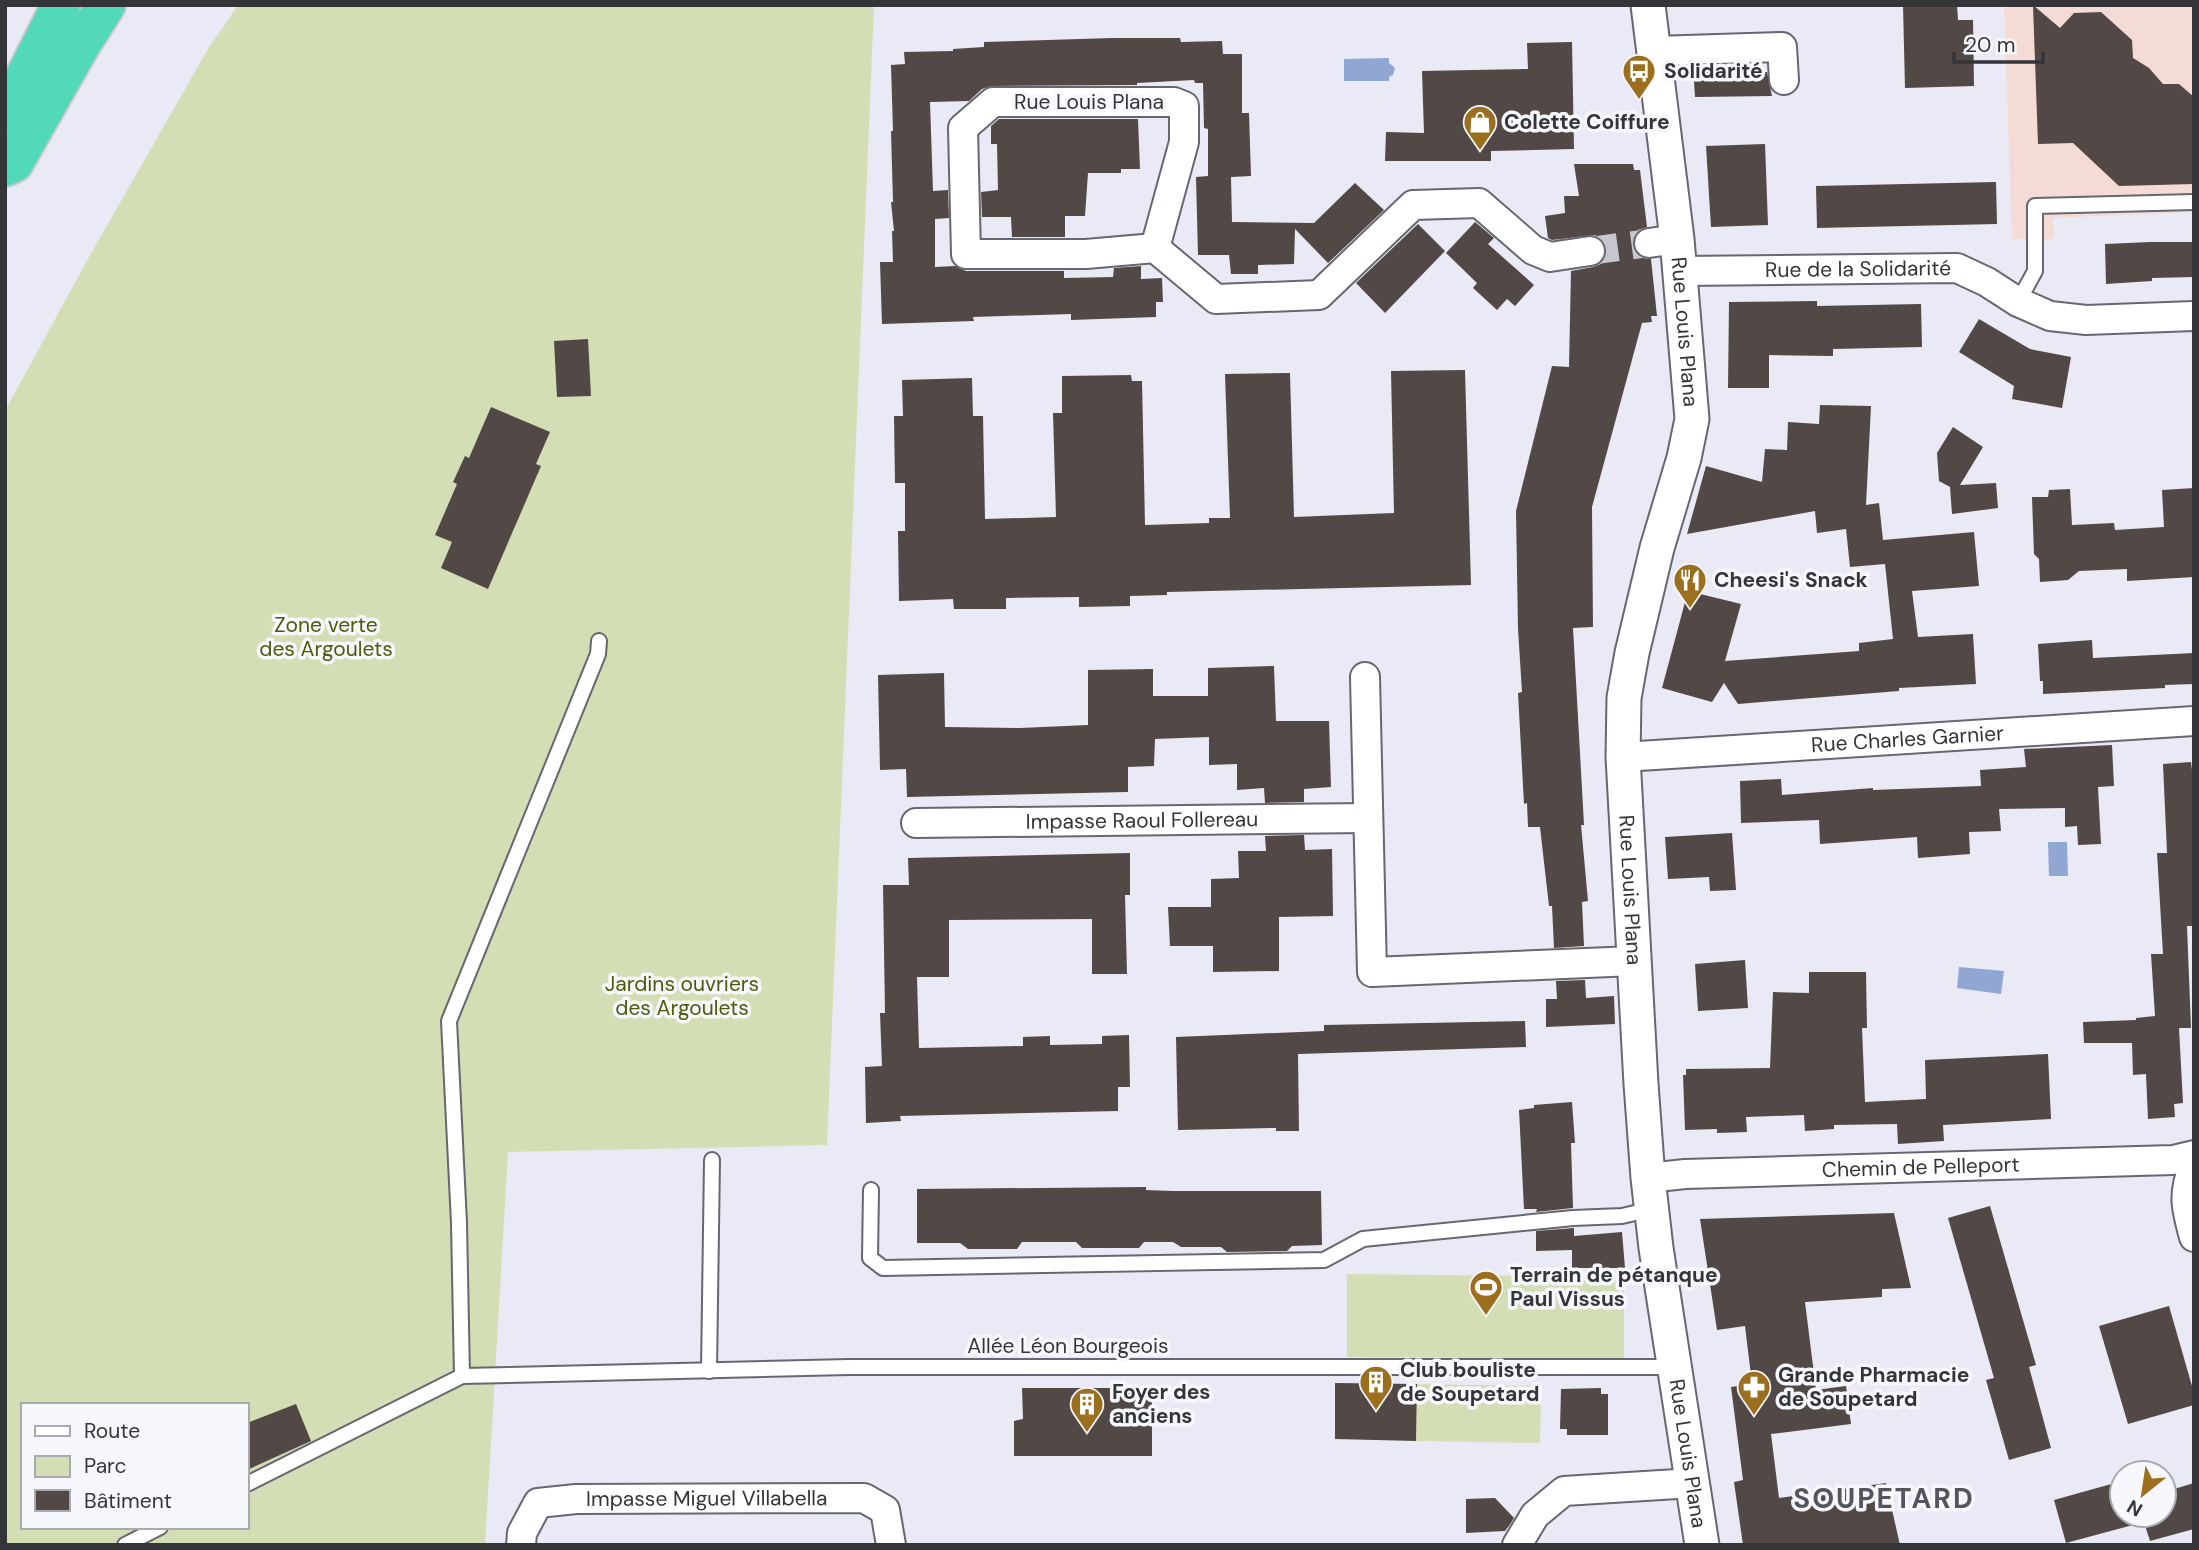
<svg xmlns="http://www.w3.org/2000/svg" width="2199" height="1550" viewBox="0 0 2199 1550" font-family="'DM Sans',sans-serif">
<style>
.education{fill:#f5dbd5}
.green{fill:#d3deb5;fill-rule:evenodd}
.water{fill:#90a7d3}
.building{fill:#524845}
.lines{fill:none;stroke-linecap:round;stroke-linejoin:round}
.minor-tunnel{stroke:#c5c6cf;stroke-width:28;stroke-dasharray:28 14;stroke-linecap:butt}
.service-casing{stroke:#666770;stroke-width:18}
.minor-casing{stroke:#666770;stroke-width:32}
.tertiary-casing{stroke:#666770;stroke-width:37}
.motorway-casing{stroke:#cacacc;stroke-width:42}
.service{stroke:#fff;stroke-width:14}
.minor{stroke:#fff;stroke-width:28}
.tertiary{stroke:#fff;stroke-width:33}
.motorway{stroke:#51d9b9;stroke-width:38}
.labels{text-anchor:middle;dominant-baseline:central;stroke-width:7;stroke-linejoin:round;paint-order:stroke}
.poi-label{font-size:21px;font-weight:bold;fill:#343539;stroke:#f7f8fe;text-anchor:start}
.street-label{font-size:21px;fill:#343539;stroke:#f7f8fe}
.park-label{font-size:21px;fill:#4d5a0a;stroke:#f7f8fe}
.district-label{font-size:28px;font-weight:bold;letter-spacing:2px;fill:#53545d;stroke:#f7f8fe}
</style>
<rect width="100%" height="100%" fill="#e9eaf5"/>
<path class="education" d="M2004,5h190v207l-141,6 1,21h-42z"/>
<g class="green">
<path d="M238,5h636l-47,1140 -319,7 -23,393h-480v-1134l84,-154 119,-208zM23,1405h224v122h-224z"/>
<path d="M1347,1274l277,3v82l-277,-2z"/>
<path d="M1417,1384l124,2 -1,57 -124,-2z"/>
</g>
<g class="water">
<path d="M1389,58v5l6,5 -2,7 -4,2v4h-45v-22z"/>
<path d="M2048,842h19l1,34h-19z"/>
<path d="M1959,967l45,4 -3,23 -44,-6z"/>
</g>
<g class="building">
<path d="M1903,5h54l1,15h15l1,66 -69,2z"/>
<path d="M2033,5l27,23 14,-15 27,-1 31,28 1,18 16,10 14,16h16l15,13v87l-75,2 -46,-43 -35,1z"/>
<path d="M1112,38h68l1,4 41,-1 1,13h19v59h7l2,63 -20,1 1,45 82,1 41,-40 29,27 -56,53 -33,-34 -1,35 -36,1v9h-27l-2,-19h-31l-2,-78 12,-1v-47l-4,-1 -1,-45h-8l-1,-3 -57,3v2l-145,1 -10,3 -13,12 -39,1 3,89 15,-1 1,28 -14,1v48l20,-1 11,5h98v7l49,-1 1,-9 27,-2v13l21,-1 1,24h-7v15l-85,3v-6l-98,3 1,4 -92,3 -2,-62h13l-1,-31h2l-3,-29h2l-2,-71h2l-2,-66 14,-1 -1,-12 49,-1v-2l31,-2v-5z"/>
<path d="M1572,42l2,107 -83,2v10h-106l1,-29 38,1 -2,-62 106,-2 -1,-26z"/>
<path d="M1748,65l12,1v6h7l5,24 -77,1 -2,-31z"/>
<path d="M999,119h139l2,50h-19v4h-33l-3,43h-20v21h-53l-1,-20h-29l-1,-25 17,-2 -1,-46h-6v-18z"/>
<path d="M1765,144l3,81 -57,2 -5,-81z"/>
<path d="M1574,164h59l1,6h6l7,57 -9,3 -5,7v8l3,9 6,4 9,1 6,57h-6l1,6 -10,1 -50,184 1,120 -20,1 11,197h-3l7,76 -6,1 2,44 -30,2 -2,-42h-3l-9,-79h-12l-1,-24 -3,1 -6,-111 4,-1 -4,-63 -2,-118 36,-145 17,1 2,-96 22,-4 8,-3 5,-8v-8l-3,-7 -8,-6 -43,5 -4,-2 -3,-22 20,-3 -1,-17h15z"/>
<path d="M1996,182l1,42 -180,4 -1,-42z"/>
<path d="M1475,222l19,16 -6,6 46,41 -19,21 -8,-7 -10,11 -24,-22 4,-5 -31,-30z"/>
<path d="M1418,224l27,27 -60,62 -29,-30z"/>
<path d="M2151,242h43v35l-42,1v3l-46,3 -1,-40z"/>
<path d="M1817,301v5l104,-2 1,43 -89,2v7l-64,-1v33h-41l1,-86z"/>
<path d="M1979,319l51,30 41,8 -9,51 -50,-9 2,-13 -55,-34z"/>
<path d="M588,339l3,57 -34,1 -3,-56z"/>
<path d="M1465,370l6,215 -304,7v3l-37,1v10l-51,1v-10l-73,1v11h-52l-1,-10 -54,2 -1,-70h7v-48h-10l-1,-67h9l-1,-36 70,-2 1,38h10l2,103 71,-2 -3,-104h9v-37l69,-1 1,6h10l3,144 64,-2v-5h21l-5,-144 65,-1 4,144 100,-4 -3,-142z"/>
<path d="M1820,405l51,1 -5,99 13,-2 4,37 91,-8 5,54 -67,5 6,46 55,-3 3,50 -77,4v3l-161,13 -14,-21 -12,19 -50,-14 26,-97 53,13 -16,57 134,-10v-8l34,-4 -8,-75 -35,3 -4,-38 -29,4 -2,-22 -128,23 19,-68 56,16 3,-33 22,1 1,-28 31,2z"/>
<path d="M491,407l59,25 -14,32 5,2 -53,123 -47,-21 11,-26 -17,-7 22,-51 -4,-2 12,-26 4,2z"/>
<path d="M1953,427l30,20 -23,38 36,-2 2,25 -46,6 -2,-27 -11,-6 -2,-28z"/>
<path d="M2194,488v89l-67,4v-12l-48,2 -11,9 -28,2 -1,-23 -5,-5 -2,-57h16l1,-7 21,-1 2,36 42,-2 1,7 49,-3 -2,-37z"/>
<path d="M2092,640l1,18 101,-5v31l-29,1v3l-122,6v-13h-3l-2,-37z"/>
<path d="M1274,666l2,55h53l2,66 -27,2v13l-39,1 -1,-15 -27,2v-26l-28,1v-28l-54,2 -1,27 -26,1v25l-221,5 -1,-28 -26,1 -2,-95 66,-2 1,54 75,1 68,-3v-55l65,-1v27h55v-28z"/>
<path d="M2112,745l2,41 -16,1 3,57 -23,1 -1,-19 -12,1v-19l-66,1 2,22 -32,1 1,22 -52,4 -1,-21 -97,7 -1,-24 -78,3 -1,-42 41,-2 1,16 91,-7v2l108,-4 -1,-16 46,-3 -2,-18z"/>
<path d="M2191,762l3,24v140h-7l4,102h-12l4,75 -9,1 1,13 -27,2 -2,-45 -13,1 -1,-32h-48l-1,-21 53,-2v-2l19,-2 -4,-62h12l-6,-101h10l-4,-89z"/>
<path d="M1732,833l4,57 -26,1 -1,-14 -41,2 -3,-42z"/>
<path d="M1304,835l1,15 27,-1 1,67 -54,1v54l-66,1v-26h-43l-2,-39h43v-28l28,-1 -1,-27h28l-1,-15z"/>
<path d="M1130,853v42h-5l2,79h-35v-55l-143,1v57h-32l2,71 104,-2v-9l27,-1v9l52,-1v-8l27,-1 1,52h-12v24l-218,5 1,5 -35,2 -1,-56 17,-1 -2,-53h5l-2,-128h26l-1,-27z"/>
<path d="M1745,960l3,48 -50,3 -3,-47z"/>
<path d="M1809,972h57l1,56h-5l3,74 61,-3 -1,-39 123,-6 3,65 -108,6 1,16 -46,3 -1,-20 -63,1v4l-29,2 -1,-16 -58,2 1,15 -30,1v-4l-32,1 -2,-55h3v-6l84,-1 3,-76 36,1z"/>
<path d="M1585,980l1,18 28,-2 1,28 -69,3v-28h11l-1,-18z"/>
<path d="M1525,1021l1,26 -228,7 1,77h-23v-3l-98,2 -2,-93 148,-6v-6z"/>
<path d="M1572,1102l3,41h-4l2,65 -37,4 1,-3h-13l-5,-99 15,-2v-3z"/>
<path d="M1146,1187v3l27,1h148l1,54 -30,1 -5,5 -60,1 -6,-5h-40l-8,-5h-29l-5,6h-57l-6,-6h-54l-5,7h-49l-8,-6h-43v-54z"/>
<path d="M1990,1206l46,159 -7,2 22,81 -42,12 -23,-80 8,-2 -46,-160z"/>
<path d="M1894,1213l17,75 -29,1v8l-77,5 11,88 30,-4 5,38 -80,10 8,64 107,-15 14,62h-157l-9,-63 9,-2 -12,-93 21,-3 -7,-58 -28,4 -17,-111z"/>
<path d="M1574,1228v8l48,-4 3,36h-53v-18l-36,1v-20z"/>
<path d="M2169,1306l25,87v12l-66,19 -29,-98z"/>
<path d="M1335,1383l82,1 -1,57 -81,-2z"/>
<path d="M1022,1388h130v68h-138v-35l9,-2z"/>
<path d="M1601,1388v6h7v41h-41v-6h-7l1,-40z"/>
<path d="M296,1404l15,37 -64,29v-47z"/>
<path d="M2122,1481v34h42v-23l30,-9v46l-44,12 -6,-19 -78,21 -12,-43z"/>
<path d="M1495,1498l19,20 -5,8 -4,5 -39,2v-34z"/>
</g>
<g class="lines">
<path class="minor-tunnel" d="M1590,251l59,-8"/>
<defs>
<g id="service">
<path d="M2018,302l17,-31v-65l159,-4"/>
<path d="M871,1190l-1,68 13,10 441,-8 39,-21 210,-21 49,-2 30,-7"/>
<path d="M709,1371l3,-211"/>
<path d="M462,1376l-3,-153 -10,-202 149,-367 1,-13"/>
<path d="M247,1484l215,-108 387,-9h826"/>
<path d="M125,1545l35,-18"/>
</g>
<g id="minor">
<path d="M1654,51l128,-4 2,33"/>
<path d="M1649,243l28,-4"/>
<path d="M1155,248l29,-106v-36l-10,-4h-181l-30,26 3,126h120l69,-6 61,51 103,-4 94,-90 66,-2 54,47 17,7 40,-6"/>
<path id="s1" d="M1680,271l277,-3 30,14 31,20 32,14 36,4 108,-4"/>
<path d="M1365,677l7,295 262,-11"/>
<path id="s2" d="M1623,757l571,-36"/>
<path id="s3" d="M916,823l451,-5"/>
<path d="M2194,1165c-12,29 -8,43 0,72"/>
<path id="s4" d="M1648,1178l37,-4 488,-14 21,-5"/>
<path id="s5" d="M521,1545l1,-12 16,-30 38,-4 288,-1 21,12 6,35"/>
<path d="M1517,1545l18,-30 29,-24 129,-8"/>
</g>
<g id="tertiary">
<path id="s6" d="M1648,5l29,234 15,180 -8,39 -27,90 -25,105 -8,45 -1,59 18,327 7,94 8,70 46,297"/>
</g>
<g id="motorway">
<path d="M5,116l56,-111"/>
<path d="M5,167l9,-4 68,-120 24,-38"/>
</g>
</defs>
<use href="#service" class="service-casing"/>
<use href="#minor" class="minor-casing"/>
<use href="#tertiary" class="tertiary-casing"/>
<use href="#motorway" class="motorway-casing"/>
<use href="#service" class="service"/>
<use href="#minor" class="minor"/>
<use href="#tertiary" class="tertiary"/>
<use href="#motorway" class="motorway"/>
</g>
<defs>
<symbol id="bus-pin" viewBox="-11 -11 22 30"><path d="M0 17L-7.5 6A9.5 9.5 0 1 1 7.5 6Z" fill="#9b6f1e" stroke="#f7f8fe"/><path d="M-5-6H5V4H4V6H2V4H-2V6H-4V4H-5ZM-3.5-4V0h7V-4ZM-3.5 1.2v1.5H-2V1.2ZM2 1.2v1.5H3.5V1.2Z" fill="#fff"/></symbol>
<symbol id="shop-pin" viewBox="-11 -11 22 30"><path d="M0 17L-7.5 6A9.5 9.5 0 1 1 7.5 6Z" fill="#9b6f1e" stroke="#f7f8fe"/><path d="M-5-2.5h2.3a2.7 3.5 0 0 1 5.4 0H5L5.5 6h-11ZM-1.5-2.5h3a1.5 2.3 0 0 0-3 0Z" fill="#fff"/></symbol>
<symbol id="restaurant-pin" viewBox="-11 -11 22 30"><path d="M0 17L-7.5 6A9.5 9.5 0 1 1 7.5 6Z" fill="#9b6f1e" stroke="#f7f8fe"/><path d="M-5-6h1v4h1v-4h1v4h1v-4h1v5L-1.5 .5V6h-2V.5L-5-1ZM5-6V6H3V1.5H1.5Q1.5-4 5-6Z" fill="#fff"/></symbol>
<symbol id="stadium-pin" viewBox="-11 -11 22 30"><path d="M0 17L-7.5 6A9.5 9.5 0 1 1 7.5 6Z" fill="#9b6f1e" stroke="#f7f8fe"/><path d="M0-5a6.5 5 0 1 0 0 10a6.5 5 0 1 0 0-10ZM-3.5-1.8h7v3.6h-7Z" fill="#fff"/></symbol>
<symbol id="building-pin" viewBox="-11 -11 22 30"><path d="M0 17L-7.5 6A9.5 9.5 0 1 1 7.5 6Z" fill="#9b6f1e" stroke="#f7f8fe"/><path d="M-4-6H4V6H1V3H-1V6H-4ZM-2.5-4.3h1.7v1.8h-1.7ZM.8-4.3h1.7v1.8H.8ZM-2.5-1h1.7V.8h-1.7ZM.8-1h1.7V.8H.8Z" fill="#fff"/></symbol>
<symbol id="pharmacy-pin" viewBox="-11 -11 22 30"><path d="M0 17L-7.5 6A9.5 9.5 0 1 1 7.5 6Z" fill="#9b6f1e" stroke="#f7f8fe"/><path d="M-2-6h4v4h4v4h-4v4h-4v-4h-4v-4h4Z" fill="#fff"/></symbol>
</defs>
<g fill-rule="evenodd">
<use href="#bus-pin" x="1620" y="52" width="38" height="52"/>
<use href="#shop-pin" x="1461" y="103" width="38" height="52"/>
<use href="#restaurant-pin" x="1671" y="561" width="38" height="52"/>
<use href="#stadium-pin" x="1467" y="1268" width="38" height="52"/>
<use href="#building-pin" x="1357" y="1363" width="38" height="52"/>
<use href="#pharmacy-pin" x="1735" y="1368" width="38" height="52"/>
<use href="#building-pin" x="1068" y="1385" width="38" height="52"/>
</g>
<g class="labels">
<g class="poi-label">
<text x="1664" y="71">Solidarité</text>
<text x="1504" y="122">Colette Coiffure</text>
<text x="1714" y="580">Cheesi's Snack</text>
<text x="1510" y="1275">Terrain de pétanque<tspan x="1510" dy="24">Paul Vissus</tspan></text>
<text x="1400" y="1370">Club bouliste<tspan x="1400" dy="24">de Soupetard</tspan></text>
<text x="1778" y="1375">Grande Pharmacie<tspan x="1778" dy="24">de Soupetard</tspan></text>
<text x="1112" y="1392">Foyer des<tspan x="1112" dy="24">anciens</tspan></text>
</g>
<g class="street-label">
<text x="1089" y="102">Rue Louis Plana</text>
<text stroke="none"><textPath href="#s1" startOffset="178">Rue de la Solidarité</textPath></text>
<text stroke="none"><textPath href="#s6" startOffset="329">Rue Louis Plana</textPath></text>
<text stroke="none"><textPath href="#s2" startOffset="285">Rue Charles Garnier</textPath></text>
<text stroke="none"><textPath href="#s3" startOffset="226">Impasse Raoul Follereau</textPath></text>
<text stroke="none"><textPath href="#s6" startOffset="896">Rue Louis Plana</textPath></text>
<text stroke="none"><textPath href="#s4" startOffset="273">Chemin de Pelleport</textPath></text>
<text x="1068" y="1346">Allée Léon Bourgeois</text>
<text stroke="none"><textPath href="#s6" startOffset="1463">Rue Louis Plana</textPath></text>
<text stroke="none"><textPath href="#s5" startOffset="215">Impasse Miguel Villabella</textPath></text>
</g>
<g class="park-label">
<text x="326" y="625">Zone verte<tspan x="326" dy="24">des Argoulets</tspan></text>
<text x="682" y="984">Jardins ouvriers<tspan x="682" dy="24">des Argoulets</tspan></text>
</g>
<g class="district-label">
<text x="1884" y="1498">SOUPETARD</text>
</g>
</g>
<rect width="2199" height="1550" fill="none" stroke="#343539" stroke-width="14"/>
<rect x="21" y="1403" width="228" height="126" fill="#f7f8fe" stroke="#a9aaaf" stroke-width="2"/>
<rect x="35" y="1426" width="35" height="10" fill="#ffffff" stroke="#a9aaaf" stroke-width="2"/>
<text x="84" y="1438" font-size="21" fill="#343539">Route</text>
<rect x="35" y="1456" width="35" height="21" fill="#d3deb5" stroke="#a9aaaf" stroke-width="2"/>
<text x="84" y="1473" font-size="21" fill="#343539">Parc</text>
<rect x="35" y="1490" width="35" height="21" fill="#524845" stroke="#a9aaaf" stroke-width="2"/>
<text x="84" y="1508" font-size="21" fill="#343539">Bâtiment</text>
<g transform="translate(2143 1494) rotate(210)"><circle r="33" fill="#f7f8fe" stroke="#a9aaaf" stroke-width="2"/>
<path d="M0-5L12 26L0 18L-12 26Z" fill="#9b6f1e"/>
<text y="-10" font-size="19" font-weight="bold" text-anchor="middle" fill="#343539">N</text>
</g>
<path d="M1954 52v10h89v-10" fill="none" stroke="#343539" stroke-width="3.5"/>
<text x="1965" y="52" font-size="21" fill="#343539" stroke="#f7f8fe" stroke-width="5" paint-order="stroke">20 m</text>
</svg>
